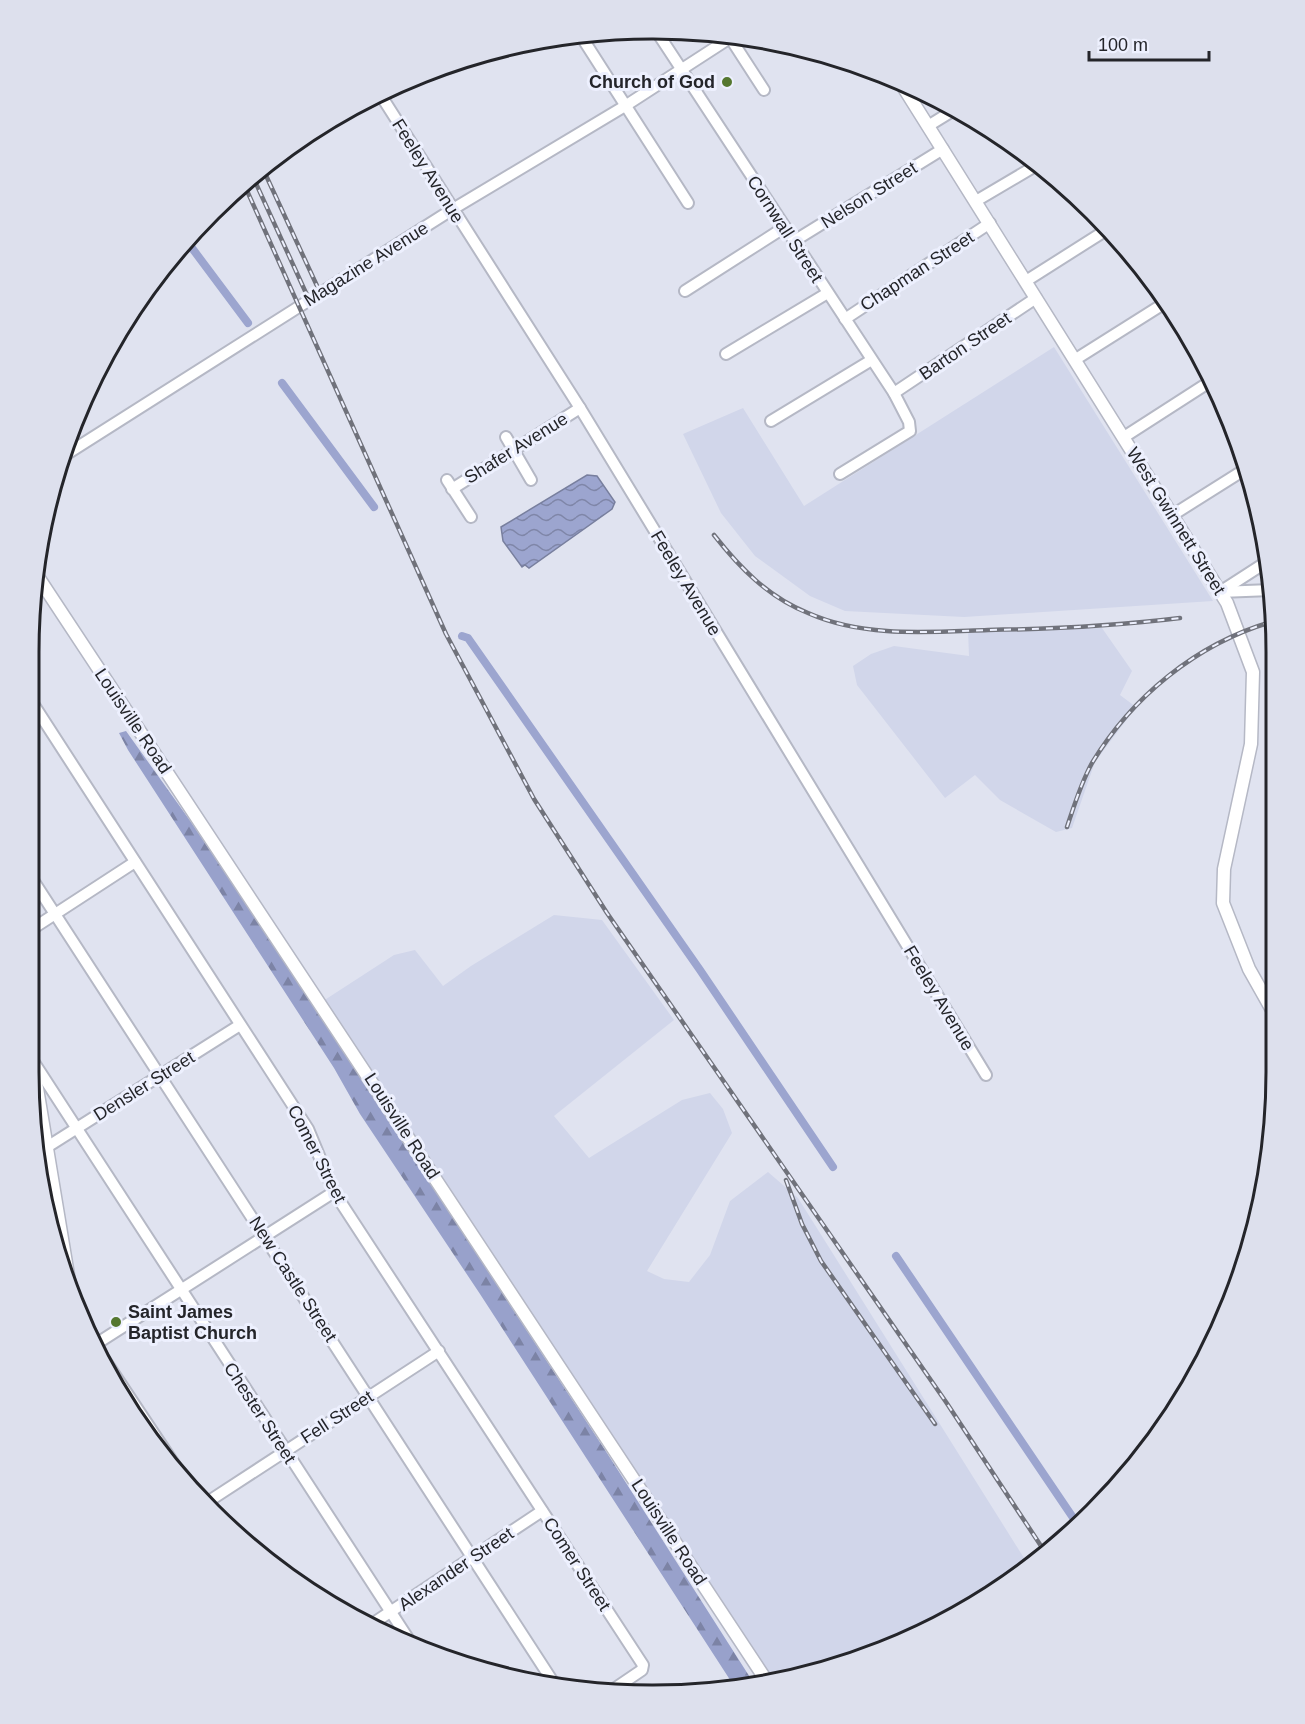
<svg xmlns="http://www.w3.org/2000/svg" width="1305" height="1724" viewBox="0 0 1305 1724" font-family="Helvetica,sans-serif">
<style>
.built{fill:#d1d6ea}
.forest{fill:url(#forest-firs)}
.water{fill:url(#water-waves);stroke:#787f9e;stroke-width:1.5}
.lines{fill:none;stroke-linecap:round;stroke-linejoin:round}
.canal{stroke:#9ca5cf;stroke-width:8}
.minor-casing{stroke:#b5b8c5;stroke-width:14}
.major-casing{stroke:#b5b8c5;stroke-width:15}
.minor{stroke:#fff;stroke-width:10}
.major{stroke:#fff;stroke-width:12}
.rail-casing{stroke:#70727b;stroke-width:4.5}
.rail{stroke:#edf0fe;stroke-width:2;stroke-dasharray:7;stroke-linecap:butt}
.poi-dot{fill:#55772f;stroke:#edf0fe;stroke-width:2}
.labels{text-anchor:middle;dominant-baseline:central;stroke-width:6;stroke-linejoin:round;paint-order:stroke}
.poi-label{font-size:18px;font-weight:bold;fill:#24252a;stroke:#edf0fe;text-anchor:end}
.street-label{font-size:18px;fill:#24252a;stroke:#edf0fe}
.rim{fill:none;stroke:#24252a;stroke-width:3}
</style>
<defs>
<pattern id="forest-firs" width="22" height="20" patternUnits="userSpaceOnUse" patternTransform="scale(1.5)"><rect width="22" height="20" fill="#98a1cb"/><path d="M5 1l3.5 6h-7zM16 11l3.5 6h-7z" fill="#7c83a5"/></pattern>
<pattern id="water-waves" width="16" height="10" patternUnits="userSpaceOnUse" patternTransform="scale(1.5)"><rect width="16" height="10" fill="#9ca5cf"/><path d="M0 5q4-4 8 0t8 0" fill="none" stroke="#7f86a8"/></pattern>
</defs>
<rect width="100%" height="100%" fill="#e0e3f0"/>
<g class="built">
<path d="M1054,347l159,254 -249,16 -119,-6 -35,-15 -55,-40 -34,-43 -38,-79 60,-26 61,98z"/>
<path d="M1102,628l30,43 -12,24 16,12 -41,55 -23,66 -16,4 -56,-32 -25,-25 -30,23 -88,-113 -4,-19 18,-12 23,-8 75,10 -1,-26z"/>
<path d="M554,915l48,5 72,100 -120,96 35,42 93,-58 28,-7 13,16 9,24 -85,138 17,8 25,3 21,-27 20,-54 38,-29 30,26 231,368 -30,24 -146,72 -87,18 -446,-677 74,-48 21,-5 28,36 28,-20z"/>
</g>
<path class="forest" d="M126,731l65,91 157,235 259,396 146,229 -19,4 -254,-392 -120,-180 -26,-46 -206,-318 -9,-17z"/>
<path class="water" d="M587,475l10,1 18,26 -3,7 -83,59 -4,-3 -3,2 -19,-26 -2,-14z"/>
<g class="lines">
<g class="canal">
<path d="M186,240l62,83"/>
<path d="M282,383l92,124"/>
<path d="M462,636l6,2 232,332 133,197"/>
<path d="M896,1256l182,269"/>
</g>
<defs>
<g id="minor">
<path d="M655,29l239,364 15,29 1,9 -70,43"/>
<path d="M581,36l107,167"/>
<path d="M729,36l35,54"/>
<path d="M380,94l200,314 406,667"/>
<path d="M928,126l26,-16"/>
<path d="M976,201l61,-36"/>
<path d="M794,241l149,-92"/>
<path d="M1026,281l82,-52"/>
<path d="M685,291l100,-64"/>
<path d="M845,319l145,-96"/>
<path d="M726,354l100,-60"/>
<path d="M1076,359l92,-58"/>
<path d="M894,393l142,-95"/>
<path d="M771,421l99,-60"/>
<path d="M506,437l25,43"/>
<path d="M1124,437l87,-56"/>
<path d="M62,457l391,-248 172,-103 108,-70"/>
<path d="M447,480l24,37"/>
<path d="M452,489l128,-81"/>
<path d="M1171,516l73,-46"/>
<path d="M1220,592l48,-31"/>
<path d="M1220,592l51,-2"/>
<path d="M30,699l278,430 26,63 309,473 -1,5 -28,19"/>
<path d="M29,874l526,811"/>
<path d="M29,931l106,-69"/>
<path d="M33,1061l378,582"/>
<path d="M47,1147l193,-122"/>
<path d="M96,1344l238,-152"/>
<path d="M100,1353l86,129"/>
<path d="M206,1503l233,-152"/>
<path d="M369,1626l173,-115"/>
</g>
<g id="major">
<path d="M899,80l328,523 26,69 -2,72 -27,125 -1,34 26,66 22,39"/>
<path d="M36,574l730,1106"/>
<path d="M29,1040l40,241"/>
</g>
</defs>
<use href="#minor" class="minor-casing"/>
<use href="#major" class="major-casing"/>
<use href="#minor" class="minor"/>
<use href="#major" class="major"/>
<defs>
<g id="rail">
<path d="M263,169l55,119"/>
<path d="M253,177l53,116"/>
<path d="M244,184l202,450 88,165 73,114 339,489 99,150"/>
<path d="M714,535c26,33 54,62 94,78 56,25 121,19 180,17 65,-1 127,-4 192,-12"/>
<path d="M1067,827c7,-21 14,-44 25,-64 40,-66 104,-119 179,-141"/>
<path d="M786,1180l16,44 19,37 114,163"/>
</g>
</defs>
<use href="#rail" class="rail-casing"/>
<use href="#rail" class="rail"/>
</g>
<g class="poi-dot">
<circle cx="727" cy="82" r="6"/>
<circle cx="116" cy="1322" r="6"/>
</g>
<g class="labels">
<g class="poi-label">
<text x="715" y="82">Church of God</text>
<text x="128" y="1312" text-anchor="start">Saint James<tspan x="128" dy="21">Baptist Church</tspan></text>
</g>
<g class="street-label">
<text transform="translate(428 171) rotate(58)">Feeley Avenue</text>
<text transform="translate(869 195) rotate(-32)">Nelson Street</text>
<text transform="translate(785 229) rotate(57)">Cornwall Street</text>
<text transform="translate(366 264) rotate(-32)">Magazine Avenue</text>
<text transform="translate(917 271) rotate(-33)">Chapman Street</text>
<text transform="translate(965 346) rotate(-34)">Barton Street</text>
<text transform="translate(516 448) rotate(-32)">Shafer Avenue</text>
<text transform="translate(1176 521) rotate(58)">West Gwinnett Street</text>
<text transform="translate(686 583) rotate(59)">Feeley Avenue</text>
<text transform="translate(133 721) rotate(56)">Louisville Road</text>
<text transform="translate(939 998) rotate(59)">Feeley Avenue</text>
<text transform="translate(144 1086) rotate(-32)">Densler Street</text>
<text transform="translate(402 1126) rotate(57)">Louisville Road</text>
<text transform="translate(317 1154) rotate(63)">Comer Street</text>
<text transform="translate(293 1279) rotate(57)">New Castle Street</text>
<text transform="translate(260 1413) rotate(57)">Chester Street</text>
<text transform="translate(337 1417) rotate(-33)">Fell Street</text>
<text transform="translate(669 1532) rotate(57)">Louisville Road</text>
<text transform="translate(577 1564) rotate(57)">Comer Street</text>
<text transform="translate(456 1569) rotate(-34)">Alexander Street</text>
</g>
</g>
<path d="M0 0H1305V1724H0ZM652 39H653A613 613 0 0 1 1266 652V1072A613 613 0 0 1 653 1685H652A613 613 0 0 1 39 1072V652A613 613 0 0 1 652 39Z" fill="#dde0ed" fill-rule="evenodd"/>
<path class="rim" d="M652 39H653A613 613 0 0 1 1266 652V1072A613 613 0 0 1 653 1685H652A613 613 0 0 1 39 1072V652A613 613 0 0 1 652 39Z"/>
<path d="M1089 51v9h120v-9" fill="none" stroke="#24252a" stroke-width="3"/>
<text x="1098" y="51" font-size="18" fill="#24252a" stroke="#edf0fe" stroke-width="4.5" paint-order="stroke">100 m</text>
</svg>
